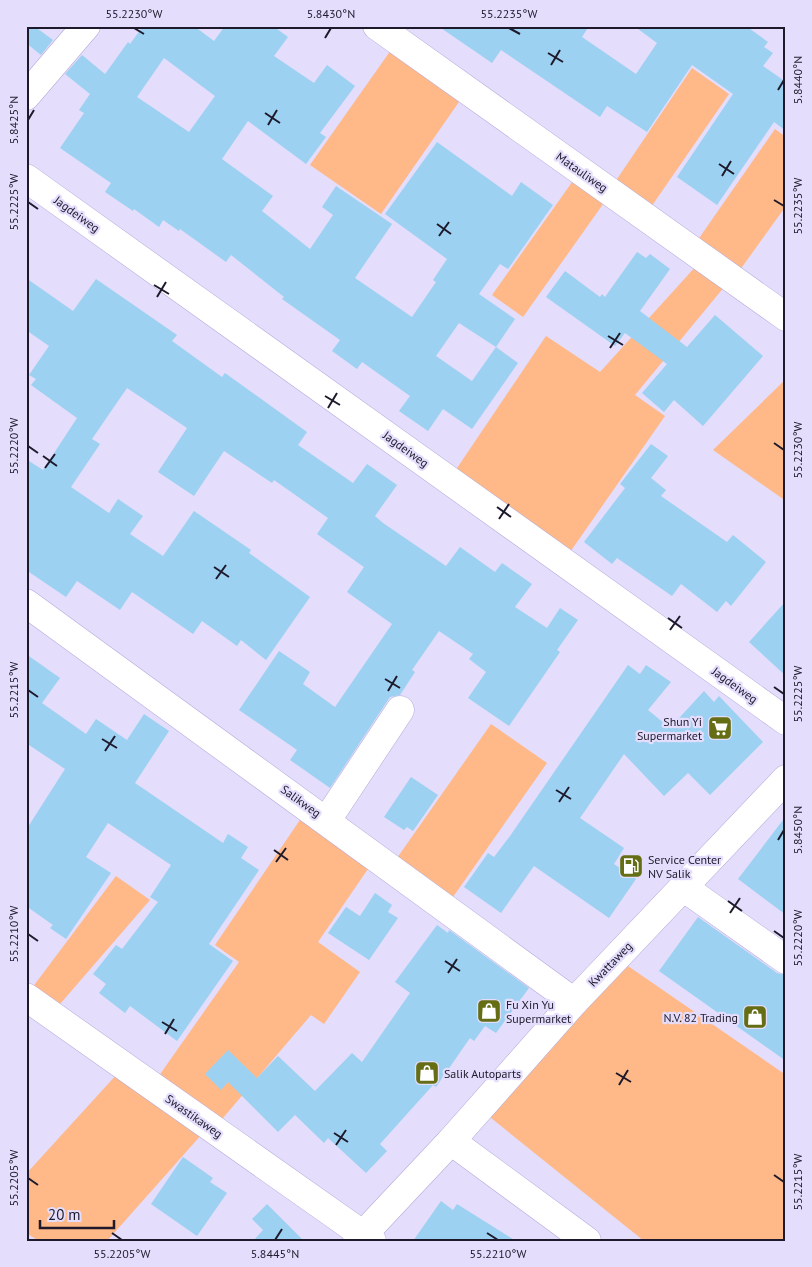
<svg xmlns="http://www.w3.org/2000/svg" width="812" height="1267" viewBox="0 0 812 1267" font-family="'PT Sans',sans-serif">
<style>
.green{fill:#ffb887}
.building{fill:#9cd1f2;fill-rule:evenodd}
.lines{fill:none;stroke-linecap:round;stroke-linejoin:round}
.minor-casing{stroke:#b6aadb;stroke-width:29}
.major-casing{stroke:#b6aadb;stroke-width:29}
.minor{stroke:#fff;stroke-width:28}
.major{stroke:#fff;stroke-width:28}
.ticks{fill:none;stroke:#1e192b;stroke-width:2}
.labels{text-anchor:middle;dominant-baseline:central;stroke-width:4.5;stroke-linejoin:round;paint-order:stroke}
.street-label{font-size:12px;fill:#1e192b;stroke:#e4ddfc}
.poi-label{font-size:12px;fill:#1e192b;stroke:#e4ddfc;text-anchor:start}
.neatline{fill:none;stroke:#1e192b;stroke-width:2}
.ticks-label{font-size:12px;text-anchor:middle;fill:#1e192b}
</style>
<rect width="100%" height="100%" fill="#e4ddfc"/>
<g class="green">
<path d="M391,50l70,49 -80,115 -71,-49z"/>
<path d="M692,68l37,26 -80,116 -36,-25z"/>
<path d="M775,129l11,8v69l-49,68 -42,-30z"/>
<path d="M575,178l31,22 -83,117 -31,-22z"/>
<path d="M697,265l28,21 -90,109 30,21 -97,139 -115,-81 93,-138 54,36z"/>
<path d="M786,379v122l-73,-51z"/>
<path d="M491,724l56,39 -94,134 -56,-39z"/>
<path d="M304,814l68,49 -54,79 42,30 -36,52 -13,-9 -94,110 -61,-45 83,-118 -24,-17z"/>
<path d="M116,876l34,24 -96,111 -25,-19z"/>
<path d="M628,966l158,109v166h-142l-158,-127z"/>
<path d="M118,1073l84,61 -95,107h-68l-13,-8v-59z"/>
</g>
<g class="building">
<path d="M26,26h8l19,14 -12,15 -15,-12z"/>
<path d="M143,26h51l20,15 11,-15h48l15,11 -14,19 40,27 13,-18 28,21 -35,47 6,4 -20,27 -58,-43 -26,38 51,37 -11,15 48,38 23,-34 -11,-8 14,-21 56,38 -37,54 57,39 24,-35 -3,-2 14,-21 -62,-45 52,-72 75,54 9,-14 32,23 -45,64 -8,-5 -21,30 36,25 -19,28 -37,-24 -23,33 36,25 24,-34 22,16 -46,66 -29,-20 -15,22 -29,-20 11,-15 -48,-34 -5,7 -25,-18 8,-11 -58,-41 2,-2 -53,-42 -5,7 -46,-33 -1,2 -16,-11 -4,7 -25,-18 -1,2 -28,-19 6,-9 -51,-35 24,-35 -5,-3 11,-16 -25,-20 17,-19 23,19 23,-32 2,2zM164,58l51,38 -26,36 -52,-35z"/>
<path d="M438,26h151l-7,11 54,37 21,-31 -23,-17h112l22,16 -4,5 9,6 -10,13 23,16v49l-12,-9 -57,83 -40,-28 56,-83 -41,-29 -45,67 -40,-26 -7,11 -99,-67 -9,13z"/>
<path d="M637,252l9,6 4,-4 20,15 -30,42 47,36 28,-32 48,41 -60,70 -29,-26 -10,12 -22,-19 25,-29 -42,-31 -10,13 -69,-49 19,-26 35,26 2,-3 3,3z"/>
<path d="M26,278l47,33 23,-32 81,56 -5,6 50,36 3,-4 82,59 -9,13 55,38 14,-19 30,21 -22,31 8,7 63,43 14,-19 35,25 7,-9 30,21 -17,23 32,21 13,-20 18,12 -21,30 3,2 -51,74 -41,-28 18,-26 -17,-13 4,-5 -34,-23 -27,39 3,2 -15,23 -10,2 -60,91 -40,-28 7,-10 -58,-40 40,-59 31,21 -7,12 32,23 57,-83 -45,-32 17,-25 -47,-33 11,-16 -54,-38 -2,3 -48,-32 -30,45 -36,-24 29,-44 -60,-40 -35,51 8,5 -29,43 38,26 9,-14 25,17 -13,18 33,22 31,-45 57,39 -2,3 61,44 -44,63 -25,-20 -4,6 -35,-25 -9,13 -61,-42 -12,18 -43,-29 -11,16 -40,-27v-111l17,11 34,-52 -46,-33 5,-6 -7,-4 20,-29 -23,-16z"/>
<path d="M651,444l17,12 -17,22 15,12 -5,6 66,46 6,-7 33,27 -35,44 -5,-5 -9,11 -36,-28 -9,12 -55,-38 -5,6 -28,-22 41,-54 -5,-4z"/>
<path d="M786,601v75l-37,-34z"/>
<path d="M26,654l34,24 -18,25 44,31 10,-15 31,21 17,-26 25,17 -34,52 88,60 5,-9 20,13 -7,11 18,12 -50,74 24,17 -56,80 -47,-35 -5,7 -26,-20 7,-9 -13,-10 23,-29 6,4 36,-47 -8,-5 21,-32 -63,-42 -22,34 25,16 -45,66 -16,-11 3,-3 -27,-19v-76l39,-61 -39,-26z"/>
<path d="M628,665l12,9 6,-9 25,17 -23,28 22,18 34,-37 10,11 5,-6 44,46 -53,53 -22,-22 -24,23 -40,-42 -44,64 44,30 -10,16 22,15 -27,39 -75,-52 -33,47 -37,-26 24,-34 6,4 16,-21z"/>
<path d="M411,777l27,18 -25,36 -6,-4 -3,3 -20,-13z"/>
<path d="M786,816v99l-48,-36z"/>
<path d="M375,893l17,12 -4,7 10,6 -29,42 -41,-27 18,-26 14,9z"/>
<path d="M698,917l79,56 9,2v86l-127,-90z"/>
<path d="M437,925l11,8 1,-3 80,58 -33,45 -11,-7 -11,15 -4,-3 -34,49 -3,-2 -53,59 7,7 -21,22 -38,-35 -4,5 -29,-28 -17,17 -50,-50 -7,8 -16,-16 23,-24 29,28 21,-22 37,35 37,-38 10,9 48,-69 -15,-11z"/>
<path d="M183,1157l30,21 -3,4 17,11 -30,43 -46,-32z"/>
<path d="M441,1201l12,9 4,-6 59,37h-103z"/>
<path d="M267,1204l37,37h-51l10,-11 -11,-11z"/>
</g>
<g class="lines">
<defs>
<g id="minor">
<path d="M377,26l409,291"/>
<path d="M26,96l60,-70"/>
<path d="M26,178l760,543"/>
<path d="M26,603l548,399"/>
<path d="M327,820l73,-110"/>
<path d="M683,887l103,73"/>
<path d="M26,997l346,244"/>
<path d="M451,1141l136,100"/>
</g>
<path id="major" d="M357,1241l94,-100 123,-139 212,-223"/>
</defs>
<use href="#minor" class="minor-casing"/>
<use href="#major" class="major-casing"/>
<use href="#minor" class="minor"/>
<use href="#major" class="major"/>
</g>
<path class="ticks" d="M134,28l10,6M509,28l11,6M325,38l6,-10M548,53l15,9M551,65l9,-15M778,90l6,-10M265,113l15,10M28,120l6,-10M268,125l9,-15M719,164l15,10M722,176l9,-15M774,200l10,6M28,202l10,7M437,224l14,10M439,236l10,-14M154,285l15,9M157,297l9,-15M608,336l15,9M610,348l10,-15M325,396l15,9M328,408l9,-15M774,443l10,7M28,446l10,7M43,456l14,10M45,468l10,-14M497,507l14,10M499,519l10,-15M214,567l15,10M216,579l10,-14M668,618l14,10M670,630l10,-14M385,679l15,9M774,687l10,7M28,690l10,7M388,691l9,-15M102,739l15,9M105,751l10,-15M556,790l15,9M559,802l10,-15M778,840l6,-10M274,850l14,10M276,862l10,-14M728,901l14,10M730,913l10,-15M774,931l10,7M28,934l10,7M445,961l15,10M448,973l9,-14M162,1022l15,9M165,1034l9,-15M616,1073l15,9M619,1085l9,-15M334,1133l14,9M336,1145l10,-15M774,1175l10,7M28,1178l10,7M112,1233l10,7M487,1233l11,7M275,1240l7,-11"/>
<defs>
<symbol id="supermarket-square" viewBox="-11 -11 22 22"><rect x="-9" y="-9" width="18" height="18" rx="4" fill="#656e15" stroke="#e4ddfc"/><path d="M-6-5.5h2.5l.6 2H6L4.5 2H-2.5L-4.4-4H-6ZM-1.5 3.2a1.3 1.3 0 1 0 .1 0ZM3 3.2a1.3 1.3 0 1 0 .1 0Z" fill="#fff"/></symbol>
<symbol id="fuel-square" viewBox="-11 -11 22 22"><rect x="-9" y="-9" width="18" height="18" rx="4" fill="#656e15" stroke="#e4ddfc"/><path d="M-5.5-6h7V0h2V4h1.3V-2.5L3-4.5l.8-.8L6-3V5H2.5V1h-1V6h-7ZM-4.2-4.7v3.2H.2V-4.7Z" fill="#fff"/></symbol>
<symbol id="shop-square" viewBox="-11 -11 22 22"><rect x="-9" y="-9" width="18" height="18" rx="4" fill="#656e15" stroke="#e4ddfc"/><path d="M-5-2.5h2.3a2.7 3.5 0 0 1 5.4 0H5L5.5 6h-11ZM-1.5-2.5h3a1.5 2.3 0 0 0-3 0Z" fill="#fff"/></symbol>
</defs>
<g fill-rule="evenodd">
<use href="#supermarket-square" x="706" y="714" width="28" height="28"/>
<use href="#fuel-square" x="617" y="852" width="28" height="28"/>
<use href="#shop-square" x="475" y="997" width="28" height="28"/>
<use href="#shop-square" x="741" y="1003" width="28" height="28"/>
<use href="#shop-square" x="413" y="1059" width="28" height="28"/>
</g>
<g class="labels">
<g class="street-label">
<text transform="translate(582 172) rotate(35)">Matauliweg</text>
<text transform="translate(77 214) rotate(36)">Jagdeiweg</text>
<text transform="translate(406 449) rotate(36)">Jagdeiweg</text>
<text transform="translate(735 685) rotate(36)">Jagdeiweg</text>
<text transform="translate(301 801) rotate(36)">Salikweg</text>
<text transform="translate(610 964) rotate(-46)">Kwattaweg</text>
<text transform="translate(194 1116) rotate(35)">Swastikaweg</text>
</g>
<g class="poi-label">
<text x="702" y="721" text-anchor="end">Shun Yi<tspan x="702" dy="14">Supermarket</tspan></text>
<text x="648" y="859">Service Center<tspan x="648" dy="14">NV Salik</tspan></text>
<text x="506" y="1004">Fu Xin Yu<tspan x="506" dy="14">Supermarket</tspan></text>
<text x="738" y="1017" text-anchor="end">N.V. 82 Trading</text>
<text x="444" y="1073">Salik Autoparts</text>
</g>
</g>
<rect width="812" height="1267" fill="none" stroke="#e4ddfc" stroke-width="55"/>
<path d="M40 1220v8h74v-8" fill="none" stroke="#1e192b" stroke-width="2.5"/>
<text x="48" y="1220" font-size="15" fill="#1e192b" stroke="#e4ddfc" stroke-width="4" paint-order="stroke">20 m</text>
<rect x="28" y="28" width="756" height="1212" class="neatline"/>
<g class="ticks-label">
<text x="134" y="18">55.2230°W</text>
<text x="331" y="18">5.8430°N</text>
<text x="509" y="18">55.2235°W</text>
<text transform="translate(798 80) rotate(-90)" y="4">5.8440°N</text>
<text transform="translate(14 120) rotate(-90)" y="4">5.8425°N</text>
<text transform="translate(14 202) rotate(-90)" y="4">55.2225°W</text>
<text transform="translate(798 206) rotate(-90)" y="4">55.2235°W</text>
<text transform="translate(14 446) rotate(-90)" y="4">55.2220°W</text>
<text transform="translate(798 450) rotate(-90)" y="4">55.2230°W</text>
<text transform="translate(14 690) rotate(-90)" y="4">55.2215°W</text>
<text transform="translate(798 694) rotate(-90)" y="4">55.2225°W</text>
<text transform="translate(798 830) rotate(-90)" y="4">5.8450°N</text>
<text transform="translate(14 934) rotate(-90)" y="4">55.2210°W</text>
<text transform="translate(798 938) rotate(-90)" y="4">55.2220°W</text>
<text transform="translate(14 1178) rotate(-90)" y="4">55.2205°W</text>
<text transform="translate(798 1182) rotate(-90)" y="4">55.2215°W</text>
<text x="122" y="1258">55.2205°W</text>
<text x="275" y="1258">5.8445°N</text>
<text x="498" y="1258">55.2210°W</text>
</g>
</svg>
